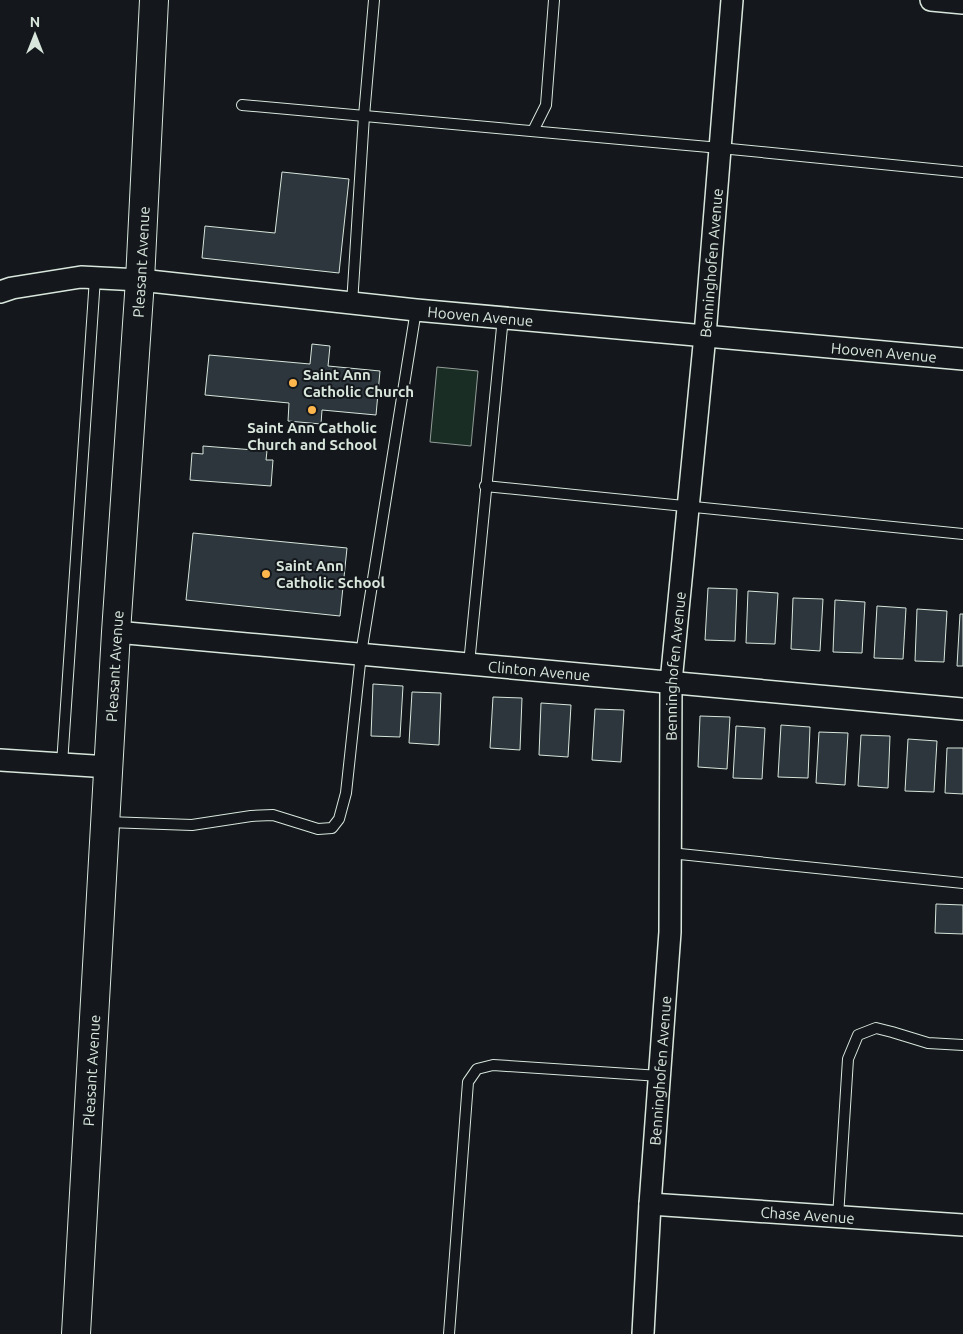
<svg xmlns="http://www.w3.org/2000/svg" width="963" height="1334" viewBox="0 0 963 1334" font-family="Ubuntu,sans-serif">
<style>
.green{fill:#1a2d24;stroke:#939e99}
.building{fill:#2c363c;stroke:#d8e6dc}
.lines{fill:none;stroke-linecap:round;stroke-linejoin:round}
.service-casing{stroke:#d8e6dc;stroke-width:12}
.minor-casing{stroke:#d8e6dc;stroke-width:24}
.primary-casing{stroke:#d8e6dc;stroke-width:30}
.service{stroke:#14181c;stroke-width:10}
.minor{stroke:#14181c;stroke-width:21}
.primary{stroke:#14181c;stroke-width:28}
.poi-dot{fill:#ffb74d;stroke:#14181c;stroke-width:2}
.labels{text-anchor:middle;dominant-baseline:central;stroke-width:4;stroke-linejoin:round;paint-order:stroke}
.street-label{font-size:15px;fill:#d8e6dc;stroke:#14181c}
.poi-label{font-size:15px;font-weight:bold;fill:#d8e6dc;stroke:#14181c;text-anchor:start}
</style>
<rect width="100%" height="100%" fill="#14181c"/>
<path class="green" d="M437,367l41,4 -7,75 -41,-4z"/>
<g class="building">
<path d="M282,172l67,7 -10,94 -137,-15 3,-32 70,7z"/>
<path d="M312,344l18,2 -2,20 52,5 -4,44 -54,-5 -1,14 -33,-3 1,-18 -84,-8 4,-40 101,9z"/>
<path d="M203,446l64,5 -1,9h7l-2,26 -81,-6 2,-27 11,1z"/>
<path d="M193,533l154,15 -7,68 -154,-16z"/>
<path d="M708,588l29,1 -2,52 -30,-1z"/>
<path d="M748,591l30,2 -3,51 -29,-1z"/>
<path d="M793,598l30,1 -3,52 -29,-2z"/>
<path d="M835,600l30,2 -3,51 -29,-1z"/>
<path d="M877,606l29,2 -3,51 -29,-1z"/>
<path d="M917,609l30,2 -3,51 -29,-1z"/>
<path d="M960,614h3v52h-6z"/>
<path d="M373,684l30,2 -3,51 -29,-1z"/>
<path d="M412,692l29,1 -2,52 -30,-2z"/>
<path d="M493,697l29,1 -2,52 -30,-2z"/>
<path d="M541,703l30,2 -3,52 -29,-2z"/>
<path d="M595,709l29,1 -3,52 -29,-2z"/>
<path d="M700,716l30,1 -3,52 -29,-2z"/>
<path d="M781,725l29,2 -2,51 -30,-1z"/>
<path d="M736,726l29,2 -3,51 -29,-1z"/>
<path d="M819,732l29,1 -3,52 -29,-2z"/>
<path d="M861,735l29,1 -2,52 -30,-2z"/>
<path d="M908,739l29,2 -3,51 -29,-1z"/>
<path d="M947,748h16v46l-18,-1z"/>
<path d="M936,904l27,1v29l-28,-1z"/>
</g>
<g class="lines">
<defs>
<g id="service">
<path d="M242,105l478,43 243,24"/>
<path d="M533,131l13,-26 8,-105"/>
<path d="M352,304l12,-188 10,-116"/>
<path d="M485,486l478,48"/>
<path d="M469,664l34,-347"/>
<path d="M62,764l33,-486"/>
<path d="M107,822l85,3 59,-9 22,-1 45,14 14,-1 7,-9 7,-26 15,-139 55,-344"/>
<path d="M670,853l293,30"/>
<path d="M838,1217l10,-158 10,-24 18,-7 16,4 36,11 35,2"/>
<path d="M449,1334l19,-252 9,-13 16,-4 167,11"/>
</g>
<g id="minor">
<path d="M931,0l32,3"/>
<path id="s1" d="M0,292l12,-4 69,-11 59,3 276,30 547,49"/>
<path id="s2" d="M116,632l847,77"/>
<path d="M0,760l109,7"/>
<path id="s3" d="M650,1204l313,21"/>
<path id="s4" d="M643,1334l7,-130 20,-272 1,-250 34,-347 27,-335"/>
</g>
<g id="primary">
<path id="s5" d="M76,1334l40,-702 24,-352 14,-280"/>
</g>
</defs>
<use href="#service" class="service-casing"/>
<use href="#minor" class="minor-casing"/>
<use href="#primary" class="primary-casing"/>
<use href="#service" class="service"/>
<use href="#minor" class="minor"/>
<use href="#primary" class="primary"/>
</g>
<g class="poi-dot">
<circle cx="293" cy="383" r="5"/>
<circle cx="312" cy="410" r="5"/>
<circle cx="266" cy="574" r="5"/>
</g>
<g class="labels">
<g class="street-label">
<text stroke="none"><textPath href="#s5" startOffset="1074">Pleasant Avenue</textPath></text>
<text stroke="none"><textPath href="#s4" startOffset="1074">Benninghofen Avenue</textPath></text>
<text stroke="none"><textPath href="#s1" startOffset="484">Hooven Avenue</textPath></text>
<text stroke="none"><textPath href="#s1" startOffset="889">Hooven Avenue</textPath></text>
<text stroke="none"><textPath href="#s4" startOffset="669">Benninghofen Avenue</textPath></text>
<text stroke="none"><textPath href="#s5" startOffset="669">Pleasant Avenue</textPath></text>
<text stroke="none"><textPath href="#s2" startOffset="425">Clinton Avenue</textPath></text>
<text stroke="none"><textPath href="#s5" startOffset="264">Pleasant Avenue</textPath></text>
<text stroke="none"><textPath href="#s4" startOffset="264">Benninghofen Avenue</textPath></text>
<text stroke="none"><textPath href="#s3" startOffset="158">Chase Avenue</textPath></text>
</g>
<g class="poi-label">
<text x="303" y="374">Saint Ann<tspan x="303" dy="17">Catholic Church</tspan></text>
<text x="312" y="427" text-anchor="middle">Saint Ann Catholic<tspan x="312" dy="17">Church and School</tspan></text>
<text x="276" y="565">Saint Ann<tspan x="276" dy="17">Catholic School</tspan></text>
</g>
</g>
<g transform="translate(35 35)" stroke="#14181c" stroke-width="4" paint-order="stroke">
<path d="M0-4L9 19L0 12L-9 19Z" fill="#d8e6dc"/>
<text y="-8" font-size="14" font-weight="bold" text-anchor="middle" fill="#d8e6dc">N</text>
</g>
</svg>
